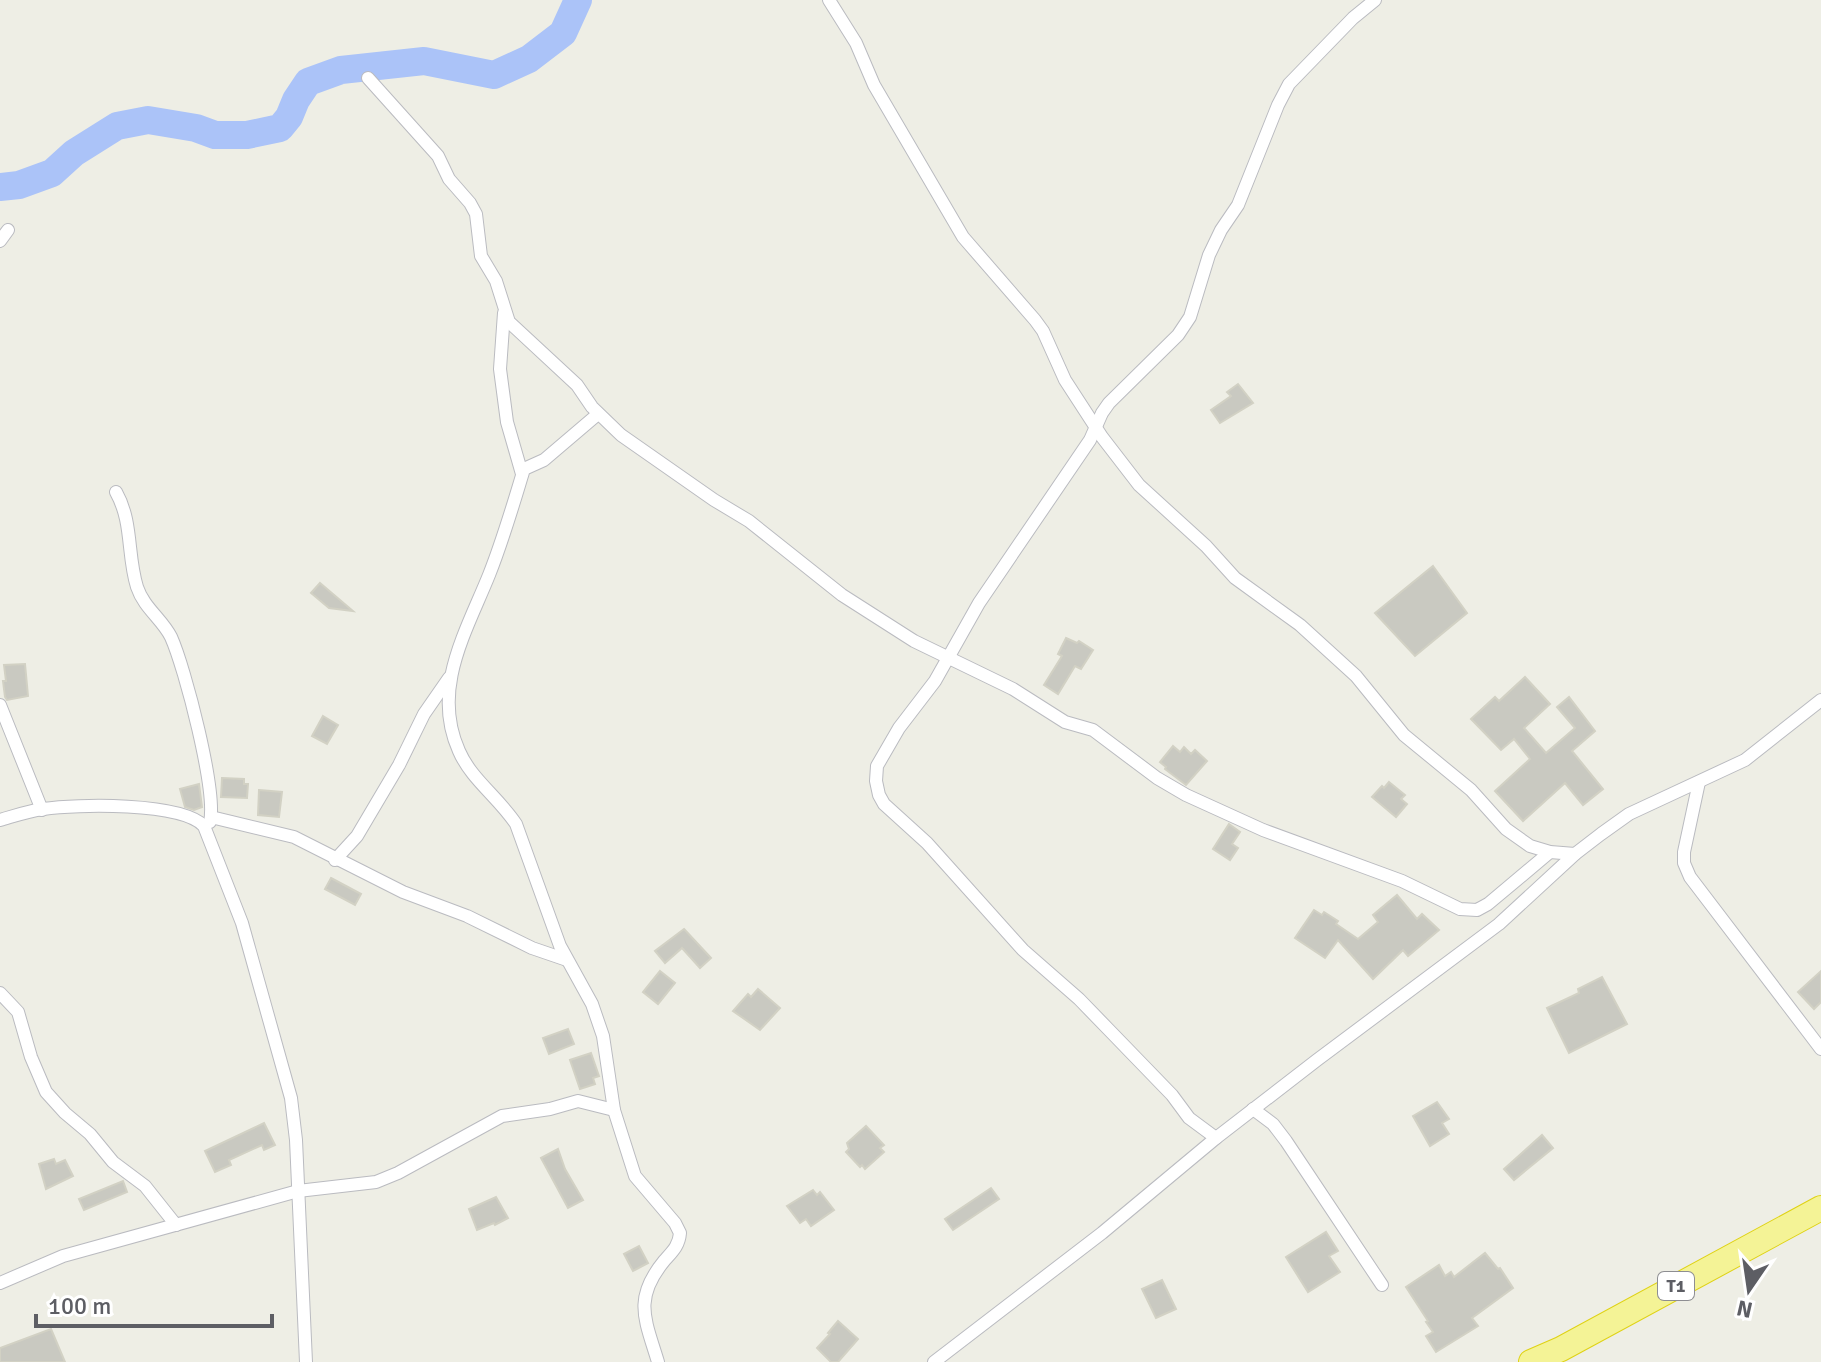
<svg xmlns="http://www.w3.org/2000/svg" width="1821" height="1362" viewBox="0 0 1821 1362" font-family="Signika,sans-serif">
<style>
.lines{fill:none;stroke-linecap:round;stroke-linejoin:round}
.river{stroke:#abc3f8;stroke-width:28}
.building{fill:#c9c9c1;stroke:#d2d1c4;stroke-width:2}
.street-casing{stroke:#babbc0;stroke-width:14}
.highway-casing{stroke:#dfd214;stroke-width:26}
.street{stroke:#fff;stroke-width:12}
.highway{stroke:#f4f396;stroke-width:24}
.labels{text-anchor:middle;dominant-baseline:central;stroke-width:8;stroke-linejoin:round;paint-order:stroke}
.shield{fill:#fff;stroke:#8e8e92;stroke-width:2}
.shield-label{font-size:18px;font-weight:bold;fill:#5d5e64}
</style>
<rect width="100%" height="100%" fill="#eeeee5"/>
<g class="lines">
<path class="river" d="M0,187l19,-2 33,-12 22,-20 43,-27 31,-6 48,8 19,7h32l33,-7 9,-11 7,-17 12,-18 33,-12 83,-9 70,14 35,-16 34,-26 15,-33"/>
</g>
<g class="building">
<path d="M1238,384l15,19 -33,20 -9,-13 20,-14 -4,-4z"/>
<path d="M1433,566l34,47 -52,43 -40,-43z"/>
<path d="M320,583l33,28 -24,-3 -18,-15z"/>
<path d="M1066,638l11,5 2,-2 14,9 -12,19 -6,-3 -17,28 -14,-9 18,-29 -4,-2z"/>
<path d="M25,664l3,32 -21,4 -2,-3 -2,-16h3l-2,-16z"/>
<path d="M1525,677l25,27 -26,24 22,25 29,-25 -18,-21 12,-10 26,34 -23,20 31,38 -20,16 -18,-22 -42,38 -28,-30 35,-32 -16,-20 -13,11 -30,-31 24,-22 4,4z"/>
<path d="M323,716l15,9 -11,19 -15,-8z"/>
<path d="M1173,746l7,6 4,-5 7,7 4,-4 12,11 -21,24 -21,-16 1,-2 -6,-5z"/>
<path d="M222,778l22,1v5h4l-1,14 -26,-1z"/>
<path d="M1389,782l16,13 -4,4 6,5 -11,13 -24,-20 10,-11 2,2z"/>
<path d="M199,784l3,23 -8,3 -9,-3 -5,-18z"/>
<path d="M259,790l23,2 -3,25 -21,-2z"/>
<path d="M1229,824l11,8 -8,12 6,4 -8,12 -17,-11z"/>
<path d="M331,878l30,16 -6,11 -30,-16z"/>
<path d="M1397,895l20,24 5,-5 17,16 -31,26 -5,-6 -30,29 -35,-39 -13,18 -30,-20 19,-28 8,5 2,-3 14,9 -2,3 22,15 20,-17 -5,-7z"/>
<path d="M684,929l27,29 -11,10 -18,-20 -17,15 -10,-12z"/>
<path d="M660,971l15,12 -17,21 -15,-12z"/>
<path d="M1821,971v31l-7,7 -16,-17z"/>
<path d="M1602,977l25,47 -58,29 -22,-45 32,-15 -1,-4z"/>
<path d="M758,989l22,19 -20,22 -27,-19 15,-17 3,3z"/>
<path d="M568,1029l6,15 -25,10 -6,-16z"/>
<path d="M591,1053l8,23 -6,2 2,6 -15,5 -10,-29z"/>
<path d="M1437,1102l12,17 -7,4 7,11 -19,12 -17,-30z"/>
<path d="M264,1123l11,22 -11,5 -2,-5 -33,15 2,5 -16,7 -10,-21z"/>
<path d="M866,1126l18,19 -4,3 4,4 -19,17 -3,-4 -2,2 -14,-15 3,-3 -2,-6z"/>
<path d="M1542,1135l11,13 -39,32 -10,-11z"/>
<path d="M558,1149l7,20 18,31 -15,8 -27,-50z"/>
<path d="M54,1159l2,5 9,-4 8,16 -27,13 -7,-25z"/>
<path d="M123,1181l4,11 -43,18 -5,-11z"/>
<path d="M991,1188l8,11 -46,31 -8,-11z"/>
<path d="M813,1190l4,5 3,-3 14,18 -23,16 -5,-7 -6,4 -13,-17z"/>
<path d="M496,1197l12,21 -13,7 -1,-2 -17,7 -8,-21z"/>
<path d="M1326,1232l12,19 -9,5 11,16 -32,20 -22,-35z"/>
<path d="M639,1246l9,17 -15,8 -9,-17z"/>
<path d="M1485,1253l13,16 2,-1 13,20 -41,30 6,8 -42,26 -10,-16 7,-4 -7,-10 2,-1 -22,-34 33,-22 6,11 6,-4 3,5z"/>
<path d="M1162,1280l14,29 -20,9 -14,-29z"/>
<path d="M838,1321l20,18 -20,23h-7l-14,-14 13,-14 -2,-1z"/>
<path d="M51,1329l14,33h-65v-14z"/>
</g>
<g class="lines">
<defs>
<g id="street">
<path d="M829,0l27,43 18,42 89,152 72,83 8,11 22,49 37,57 37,48 67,61 29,32 65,47 56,51 48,59 67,55 35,39 24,17 20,6 25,2"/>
<path d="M368,78l70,78 11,23 21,24 6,11 5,42 15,25 13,41 68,63 15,22 29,28 93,65 35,21 93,74 72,46 99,48 52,33 28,8 64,48 29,17 77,35 139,51 58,28 17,1 11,-6 62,-52"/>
<path d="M0,241l8,-11"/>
<path d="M504,313l-4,56 7,53 15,52"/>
<path d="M598,414l-54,46 -20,9c-11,36 -21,71 -35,106 -23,57 -58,114 -30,176 12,28 40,47 57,73l44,122 32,58 11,32 11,74 21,66 40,47 5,10c-1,13 -8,19 -16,28 -31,38 -19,58 -6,101"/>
<path d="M116,492c17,30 11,63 21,95 7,21 25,32 34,50 14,31 46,154 39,185"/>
<path d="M0,705l42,105"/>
<path d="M1699,782l-15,70v11l6,14 131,172"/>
<path d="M211,817l83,20 109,55 64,24 65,32 35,12"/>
<path d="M0,820c14,-4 28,-9 43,-11 34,-5 138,-7 161,17l38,97 49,175 5,42 10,222"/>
<path d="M335,860l22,-24 42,-71 25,-51 25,-36"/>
<path d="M0,993l18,19 13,45 15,35 19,21 25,21 23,28 32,24 31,39"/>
<path d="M1253,1109l20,15 13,17 96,144"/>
<path d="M1216,1138l-27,-20 -17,-23 -61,-63 -32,-33 -56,-49 -96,-107 -43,-39 -5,-9 -3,-14 1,-15 22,-38 36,-47 44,-78 111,-163 12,-27 7,-10 69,-68 12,-18 19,-62 12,-25 17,-25 40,-100 11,-21 64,-66 22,-18"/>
<path d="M0,1283l63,-27 235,-65 78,-9 22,-9 104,-57 48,-7 28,-8 36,9"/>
<path d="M934,1362l168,-129 114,-95 101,-78 182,-136 76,-70 26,-20 28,-20 116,-54 76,-60"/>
</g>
<path id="highway" d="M1531,1362l30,-13 260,-141"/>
</defs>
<use href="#street" class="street-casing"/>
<use href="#highway" class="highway-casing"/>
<use href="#street" class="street"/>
<use href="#highway" class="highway"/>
</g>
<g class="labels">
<rect class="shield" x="1658" y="1272" width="36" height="28" rx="6"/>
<g class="shield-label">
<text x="1676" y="1286">T1</text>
</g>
</g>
<g transform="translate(1749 1290) rotate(193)" stroke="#ffffff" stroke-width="6" paint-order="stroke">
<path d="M0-6L14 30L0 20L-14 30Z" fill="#5d5e64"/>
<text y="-12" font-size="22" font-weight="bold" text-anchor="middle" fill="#5d5e64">N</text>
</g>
<path d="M36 1314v12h236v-12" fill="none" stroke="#5d5e64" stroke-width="4"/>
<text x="48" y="1314" font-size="24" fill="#5d5e64" stroke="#ffffff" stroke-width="6" paint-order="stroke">100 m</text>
</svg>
